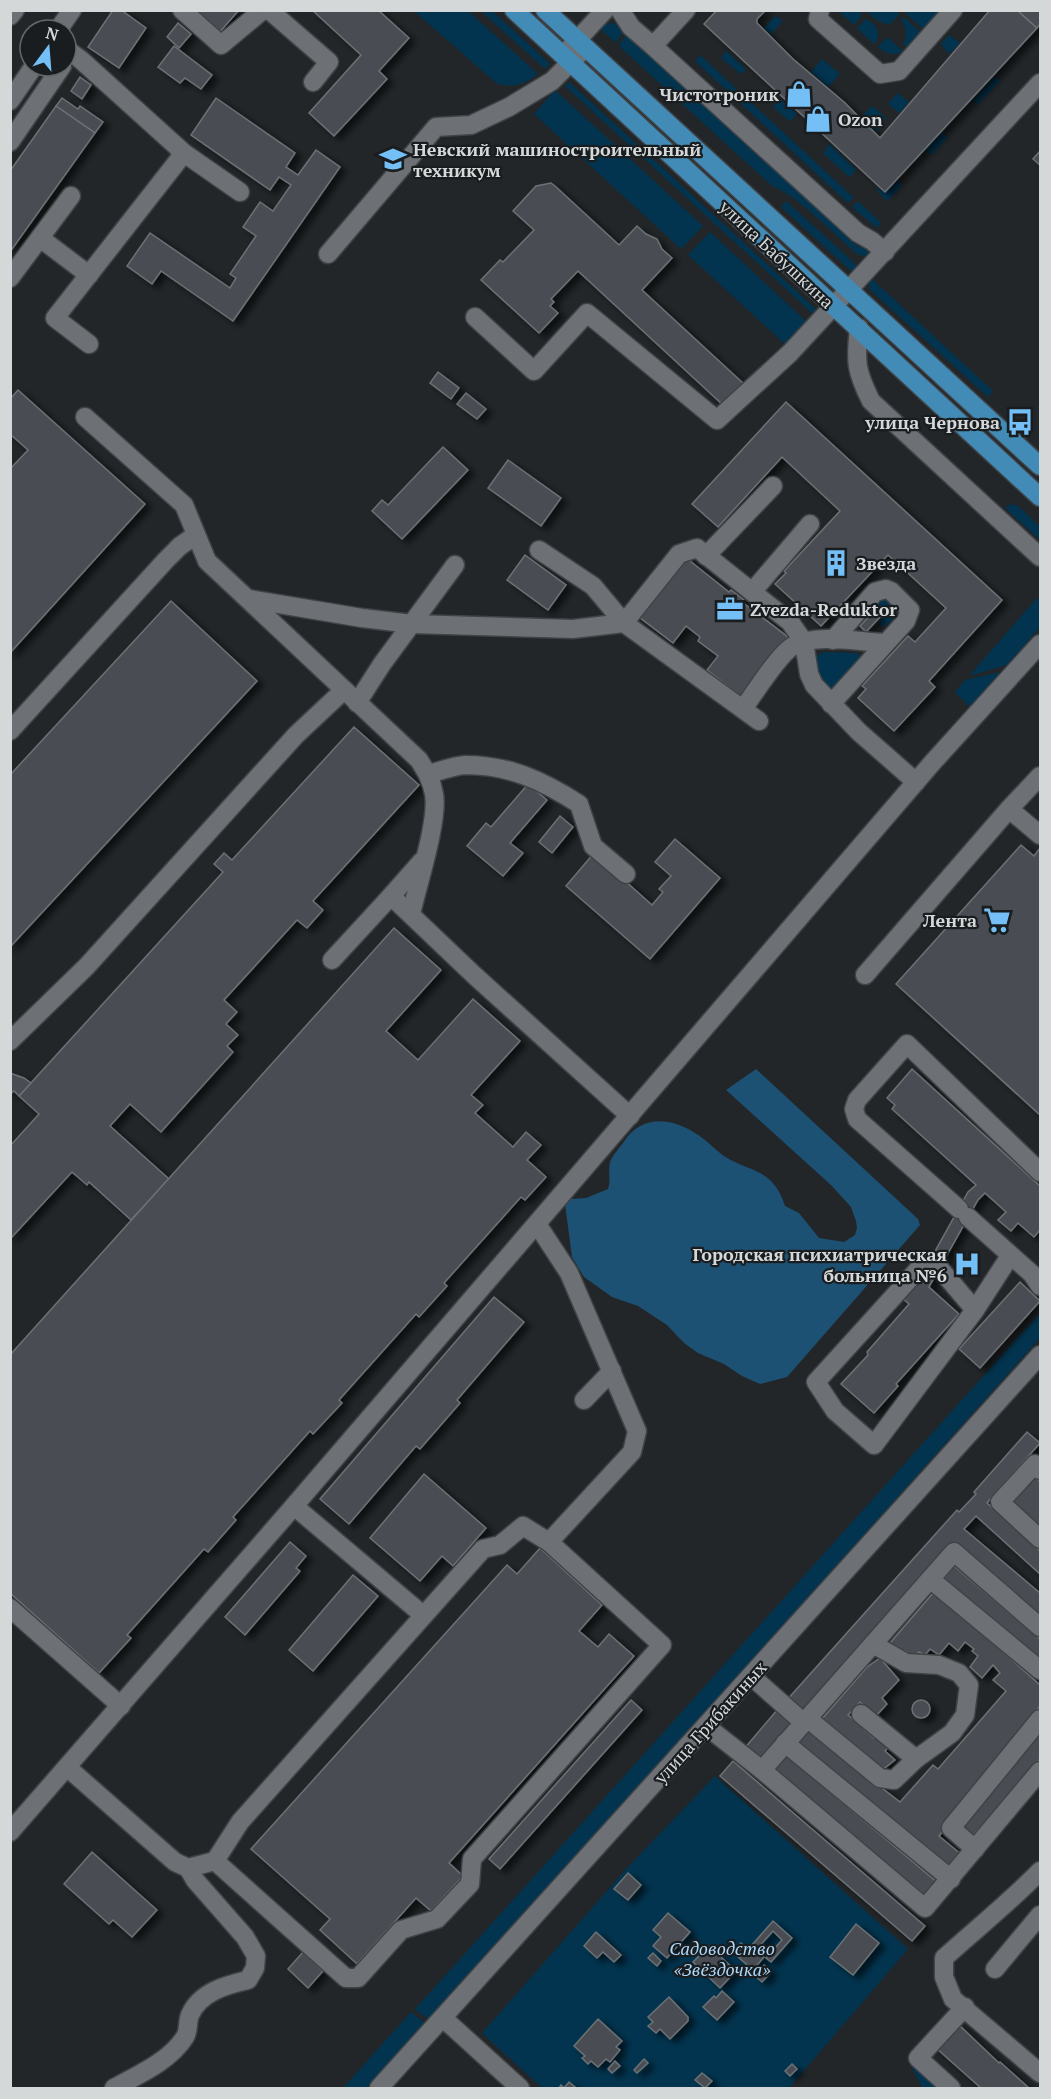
<svg xmlns="http://www.w3.org/2000/svg" width="1051" height="2099" viewBox="0 0 1051 2099" font-family="'PT Serif',serif">
<style>
.green{fill:#02344f}
.forest{fill:#1c5173}
.building{fill:#4a4e52;stroke:#6c7174;stroke-width:1.5;filter:url(#shadow)}
.lines{fill:none;stroke-linecap:round;stroke-linejoin:round}
.minor-casing{stroke:#404346;stroke-width:21}
.major-casing{stroke:#404346;stroke-width:21}
.minor{stroke:#6d7175;stroke-width:18}
.major{stroke:#428bb6;stroke-width:18}
.labels{text-anchor:middle;dominant-baseline:central;stroke-width:4.5;stroke-linejoin:round;paint-order:stroke}
.poi-label{font-size:18px;font-weight:bold;fill:#d5d8d9;stroke:#191d1f;text-anchor:end}
.street-label{font-size:18px;fill:#d5d8d9;stroke:#191d1f}
.park-label{font-size:18px;font-style:italic;fill:#add9fa;stroke:#191d1f}
</style>
<defs>
<filter id="shadow"><feDropShadow dx="6" dy="4" stdDeviation="3" flood-color="#0009"/></filter>
</defs>
<rect width="100%" height="100%" fill="#222629"/>
<g class="green">
<path d="M414,11h54l70,63c-12,10 -27,15 -42,9z"/>
<path d="M481,11h11l58,53 -5,5z"/>
<path d="M838,11h21l3,5 -8,9z"/>
<path d="M866,11h31l2,4 -9,9c-11,0 -17,-7 -24,-13z"/>
<path d="M903,11h37l-17,18z"/>
<path d="M775,16l7,4v2l-11,12 -7,-6z"/>
<path d="M904,17l16,15 -14,15 -3,-3c4,-8 4,-17 -2,-24z"/>
<path d="M866,19c10,5 17,15 8,25l-17,-16z"/>
<path d="M613,23l11,7 -8,13 -17,-15 7,-4z"/>
<path d="M627,33l230,213 8,2 3,3 -1,5 -9,-1c-22,-19 -60,-59 -86,-69l-153,-140z"/>
<path d="M949,35l11,8 -11,11 -8,-10z"/>
<path d="M887,37l16,14c-9,6 -17,3 -25,-4z"/>
<path d="M726,51l20,18 -5,5 -20,-16z"/>
<path d="M700,55l154,143 -6,5 -153,-142z"/>
<path d="M822,59l17,14v2l-11,12 -17,-15z"/>
<path d="M996,76l4,5 -22,23 -6,-3z"/>
<path d="M569,82l250,230 -4,4 -250,-230z"/>
<path d="M555,90l148,136 -22,23 -147,-135z"/>
<path d="M897,93l12,9 -10,11 -11,-9z"/>
<path d="M779,98l18,16 -6,7 -3,-1 -15,-13z"/>
<path d="M871,107h3l12,11 -10,14 -15,-15z"/>
<path d="M942,132l5,6 -14,16h-3l-5,-4z"/>
<path d="M829,144l27,26 -5,6h-3l-25,-23z"/>
<path d="M897,180l5,6 -15,15 -10,-10v-3l8,5z"/>
<path d="M786,201l74,67 -4,3 -6,-1 -69,-63z"/>
<path d="M858,201l23,22 -4,5 -25,-21z"/>
<path d="M710,232l98,91 -21,23 -99,-91z"/>
<path d="M872,279l121,112 -5,6 -118,-107 -1,-8z"/>
<path d="M1011,504l7,2 22,21v13l-35,-32z"/>
<path d="M884,597l9,5 4,8 -3,8 -10,9 -6,-6 4,-4 -9,-8 -13,14 18,-23z"/>
<path d="M1037,598l3,3v26l-33,38 -38,11z"/>
<path d="M823,652l32,1 7,3v3l-30,36c-11,-11 -18,-23 -15,-39z"/>
<path d="M1000,672l-30,35 -15,-15 10,-12z"/>
<path d="M1040,1313v25l-611,682 -14,-11z"/>
<path d="M715,1776l193,173 -119,139h-247l-60,-55 145,-165z"/>
<path d="M411,2012l14,11 -59,65h-23z"/>
<path d="M911,2062l32,26h-20l-11,-20z"/>
</g>
<path class="forest" d="M756,1069l162,150 2,6 -133,152 -27,7 -18,-8 -18,-12 -26,-11 -14,-10 -17,-18 -29,-19 -26,-9 -28,-20 -12,-20 -7,-53 6,-5 15,-1 22,-9c3,-9 0,-19 2,-27 2,-6 9,-14 13,-19 18,-28 46,-26 72,-10 11,6 19,16 29,23 29,18 49,12 61,50l14,7 20,25 25,4 11,-7 2,-7 -1,-7 -5,-14 -19,-21 -106,-96z"/>
<g class="building">
<path d="M113,10h8l25,18 -27,40 -31,-21z"/>
<path d="M196,10h43l-20,23z"/>
<path d="M312,10h66l31,28 -30,33 8,8 -53,57 -25,-23 52,-58z"/>
<path d="M717,10h49l-9,9v4l36,36 51,43 36,36 110,-128h27l20,18 -152,164 -181,-168z"/>
<path d="M1017,10h23v14l-3,4z"/>
<path d="M178,23l13,11 -12,14 -12,-11z"/>
<path d="M174,46l38,29 -11,14 -16,-11 -5,5 -22,-16z"/>
<path d="M80,77l11,8 -9,14 -11,-8z"/>
<path d="M62,98l16,11 2,-3 23,16 -8,11 -39,-27z"/>
<path d="M216,98l79,55 -9,14 12,8 18,-25 24,17 -107,154 -72,-50 -9,13 -25,-18 23,-33 80,55 6,-10 -6,-4 26,-38 -13,-9 17,-25 13,9 18,-26 -12,-8 -9,13 -79,-55z"/>
<path d="M56,106l39,27 -85,119v-81z"/>
<path d="M1040,151v14l-7,-6z"/>
<path d="M551,183l4,3 64,59 18,-19 9,8 11,5 5,10 10,9 -30,32 102,94 -20,22 -146,-135 -27,28 3,3 -4,4 8,7 -19,20 -58,-53 19,-20 3,2 31,-32 -21,-19 23,-25z"/>
<path d="M438,372l21,16 -8,11 -21,-16z"/>
<path d="M18,390l127,114 -135,149v-184l18,-19 -18,-16v-35z"/>
<path d="M466,393l20,16 -9,10 -20,-15z"/>
<path d="M786,402l216,198 -73,81 6,6 -41,44 -36,-33 8,-9 -4,-3 46,-50 7,6 31,-34 -58,-53 -67,71 -46,-42 11,-11 -2,-2 56,-60 -58,-54 -64,70 -26,-23z"/>
<path d="M443,447l25,23 -66,69 -30,-28 10,-11 6,5z"/>
<path d="M508,460l53,38 -20,28 -53,-38z"/>
<path d="M525,555l41,30 -18,25 -41,-30z"/>
<path d="M685,557l44,35 2,-2 13,10 -2,2 46,35 -46,60 -35,-27 11,-14 -20,-15 2,-4 -14,-11 -13,17 -34,-26z"/>
<path d="M171,601l86,80 -247,266v-172z"/>
<path d="M873,612l7,5 -14,15 -6,-6z"/>
<path d="M354,727l65,58 -106,116 10,9 -16,18 -10,-8 -73,80 13,12 -11,12 12,11 -11,11 6,6 -72,80 -31,-28 -20,22 59,53 -38,41 -42,-38 -2,3 -15,-13 -61,66 -1,-92 29,-32 -20,-18 204,-224 -9,-8 10,-11 8,7z"/>
<path d="M528,784l19,16 -37,43 13,10 -20,23 -36,-30 19,-23 5,4z"/>
<path d="M560,816l13,11 -21,26 -13,-11z"/>
<path d="M675,839l45,39 -70,81 -84,-73 28,-33 58,52 11,-13 -4,-3 12,-13 -16,-14z"/>
<path d="M1021,845l13,11 6,-8v267l-144,-131z"/>
<path d="M394,928l47,42 -55,61 32,29 55,-61 47,42 -49,54 12,10 -8,8 38,34 13,-15 15,13 -14,15 19,17 -21,23 -4,-3 -77,86 3,3 -28,31 -3,-3 -77,86 3,3 -29,31 -3,-3 -77,86 3,3 -28,32 -4,-3 -77,86 4,3 -32,35 -89,-80v-238z"/>
<path d="M912,1069l128,117v44l-6,7 -16,-14 -7,8 -13,-11 8,-8 -21,-19 -7,7 -49,87 30,27 -63,70 2,2 -24,27 -33,-29 27,-29 -1,-3 42,-48 -7,-6 17,-18 49,-88 8,-7 -84,-76 3,-4 -8,-7z"/>
<path d="M10,1073l14,5 7,5 -12,13 -5,-5 -4,3z"/>
<path d="M1020,1282l20,19 -60,67 -21,-19z"/>
<path d="M494,1297l30,25 -67,78 3,3 -40,46 -4,-3 -67,78 -29,-25z"/>
<path d="M1027,1432l13,11 -53,60 53,48v23l-64,-58 -12,13 76,64v28l-83,-71 -156,163 -15,-12 171,-191 2,2 17,-18 -2,-2z"/>
<path d="M424,1474l62,54 -33,38 -11,-10 -22,25 -50,-43z"/>
<path d="M1035,1476l5,6v46l-28,-26z"/>
<path d="M290,1542l16,14 -10,12 4,3 -55,64 -20,-18z"/>
<path d="M540,1548l62,57 -23,26 19,16 11,-13 25,22 -185,207 14,13 -32,35 -15,-13 -59,66 -37,-34 10,-11 -79,-70 256,-284 10,9z"/>
<path d="M954,1566l86,73v23l-99,-80z"/>
<path d="M353,1575l25,21 -65,75 -24,-21z"/>
<path d="M933,1593l59,49 47,42 1,-2v24l-91,110 3,4 -13,16 23,19 -11,13 -155,-124 11,-14 93,72 33,-37 5,4 68,-78 -13,-11 7,-7 -7,-8 -11,13 -12,-11 8,-11 -6,-5 2,-2 -9,-7 -7,9 -9,-8 -10,12 -9,-6 -5,6 -6,-3 -5,5 -9,-6 -2,3 -13,-11z"/>
<path d="M880,1658l19,22 -17,18 5,6 -11,12 -16,-14 -12,13 26,23 5,-4 12,10 -6,7 10,9 -14,11 -60,-51 46,-53z"/>
<circle cx="921" cy="1709" r="9"/>
<path d="M631,1700l11,10 -142,159 -11,-10z"/>
<path d="M777,1710l17,14 -33,39 -17,-14z"/>
<path d="M1040,1731v28l-70,80 -11,-11z"/>
<path d="M785,1754l153,129 -12,13 -153,-127z"/>
<path d="M733,1761l192,165 -13,15 -192,-165z"/>
<path d="M92,1852l65,58 -25,27 -19,-17 -4,4 -45,-40z"/>
<path d="M628,1873l13,12 -13,15 -14,-11z"/>
<path d="M668,1913l22,19 -23,26 -14,-12 8,-9 -8,-7z"/>
<path d="M773,1921l19,17 -21,24 -5,-4 16,-18 -9,-9 -16,18 -5,-4z"/>
<path d="M856,1924l23,19 -26,32 -23,-18z"/>
<path d="M596,1932l25,23 -7,7 -11,-10 -6,6 -13,-12z"/>
<path d="M741,1943l5,5 -8,9 -5,-5z"/>
<path d="M750,1945l14,12 -11,13 -14,-12z"/>
<path d="M709,1946l27,25 -16,17 -27,-26z"/>
<path d="M303,1952l20,19 -15,17 -20,-19z"/>
<path d="M653,1953l8,8 -4,5 -9,-8z"/>
<path d="M764,1965l7,7 -9,10 -7,-6z"/>
<path d="M722,1991l12,11 -17,18 -14,-13 11,-11 2,2z"/>
<path d="M669,1997l19,20v4l-18,18 -10,-10 -4,4 -8,-7 5,-4 -5,-5z"/>
<path d="M598,2019l24,22 -6,6 4,3 -10,12 -4,-3 -8,8 -7,-6 -3,3 -6,-6 3,-2 -11,-10z"/>
<path d="M958,2024l41,39 1,-1 29,26h-48l-45,-40z"/>
<path d="M644,2059l4,4 -11,10 -3,-3z"/>
<path d="M615,2061l5,5 -8,7 -4,-4z"/>
<path d="M792,2064l5,5 -7,7 -5,-5z"/>
<path d="M702,2073l10,8 -7,7 -10,-8z"/>
<path d="M569,2082l6,5 -1,1h-15l2,-3 3,3z"/>
</g>
<g class="lines">
<defs>
<g id="minor">
<path d="M182,10l39,35 42,-35"/>
<path d="M269,10l60,52 -16,20"/>
<path d="M620,10l11,17 22,19 33,-36"/>
<path d="M820,10l-2,9 62,55 19,-3 54,-61"/>
<path d="M10,16l5,-6"/>
<path d="M58,30l14,-20"/>
<path d="M653,46l205,187 14,8 13,11"/>
<path d="M66,49l14,10 104,94 56,39"/>
<path d="M567,51l38,-41"/>
<path d="M10,101l24,-35"/>
<path d="M10,142l52,-76"/>
<path d="M40,238l49,37"/>
<path d="M328,254l108,-127 35,-2 38,-18 43,-26 33,-33"/>
<path d="M10,278l61,-82"/>
<path d="M475,317l59,54 53,-58 130,107 73,-67 250,-270"/>
<path d="M859,328c-4,34 -3,43 12,73l169,156"/>
<path d="M89,344l-34,-26 129,-165"/>
<path d="M85,417l99,88 23,56 212,199c7,11 13,21 15,34 5,25 -17,93 -23,120"/>
<path d="M539,550l54,36 31,37 55,-69 18,-6 93,74 14,20 5,32 5,11 45,47 57,50"/>
<path d="M706,556l67,-70"/>
<path d="M752,592l58,-68"/>
<path d="M249,599l113,19 50,6 161,5 51,-6 135,98"/>
<path d="M357,703l25,-39 73,-99"/>
<path d="M831,704l75,-83 4,-11 -19,-19 -5,-2 -11,3 -42,48"/>
<path d="M743,709c11,-15 35,-54 50,-63 23,-13 66,-4 92,-3"/>
<path d="M10,731l156,-171 14,-14 16,-11"/>
<path d="M429,774c11,-3 24,-8 36,-9 45,0 78,16 114,39l14,42 33,28"/>
<path d="M1009,809l31,26"/>
<path d="M391,896l31,-35"/>
<path d="M332,960l59,-64 83,79 156,141"/>
<path d="M865,975l144,-166 31,-33"/>
<path d="M10,1041l77,-75 209,-231 48,-45"/>
<path d="M959,1209l-102,-90 -3,-10 3,-9 50,-56 133,128"/>
<path d="M968,1217l64,57 8,12"/>
<path d="M537,1224l32,49 68,158 -5,21 -83,90"/>
<path d="M929,1262l-5,1 -108,119 19,29 39,34 101,-135 35,-54"/>
<path d="M940,1269l35,41"/>
<path d="M584,1400l28,-29"/>
<path d="M1040,1470l-5,-6 -35,38 40,37"/>
<path d="M294,1506l129,109"/>
<path d="M523,1526l26,16 113,103 -190,214 -2,25 -33,35 -36,11 -43,48h-12l-131,-117 25,-39 243,-273 17,-4z"/>
<path d="M930,1579l110,91"/>
<path d="M10,1608l111,98"/>
<path d="M1040,1627l-86,-75 -192,218 163,138 115,-137"/>
<path d="M751,1676l52,46"/>
<path d="M861,1714l55,45"/>
<path d="M807,1718l73,60 14,2 22,-21 36,-26 13,-18 4,-30 -10,-12 -20,-8 -33,-2 -33,-19"/>
<path d="M706,1726l56,44"/>
<path d="M785,1743l166,136"/>
<path d="M68,1768l107,94 13,6 27,-7"/>
<path d="M10,1832l284,-326 639,-744 107,-118"/>
<path d="M975,1849l-24,-21 89,-109"/>
<path d="M1040,1871c-30,31 -64,58 -96,87v19l9,22 87,74"/>
<path d="M995,1969l45,-54"/>
<path d="M443,2018l77,70"/>
<path d="M114,2088c24,-13 56,-27 71,-51 4,-6 2,-15 5,-22 10,-23 36,-30 58,-35l7,-12 1,-12 -11,-19 -50,-57 -7,-12"/>
<path d="M379,2088l661,-733"/>
<path d="M951,2088l-33,-30 47,-51"/>
</g>
<g id="major">
<path d="M514,10l526,487"/>
<path d="M545,10l495,456"/>
</g>
</defs>
<use href="#minor" class="minor-casing"/>
<use href="#major" class="major-casing"/>
<use href="#minor" class="minor"/>
<use href="#major" class="major"/>
</g>
<defs>
<symbol id="shop-bare" viewBox="-9 -9 18 18"><path d="M-5-2.5h2.3a2.7 3.5 0 0 1 5.4 0H5L5.5 6h-11ZM-1.5-2.5h3a1.5 2.3 0 0 0-3 0Z" fill="#74c0f6" stroke="#191d1f" stroke-width="2.5" paint-order="stroke"/></symbol>
<symbol id="university-bare" viewBox="-9 -9 18 18"><path d="M0-5L7-2L0 1L-7-2ZM-4 1L0 2.5L4 1V4Q0 6-4 4Z" fill="#74c0f6" stroke="#191d1f" stroke-width="2.5" paint-order="stroke"/></symbol>
<symbol id="bus-bare" viewBox="-9 -9 18 18"><path d="M-5-6H5V4H4V6H2V4H-2V6H-4V4H-5ZM-3.5-4V0h7V-4ZM-3.5 1.2v1.5H-2V1.2ZM2 1.2v1.5H3.5V1.2Z" fill="#74c0f6" stroke="#191d1f" stroke-width="2.5" paint-order="stroke"/></symbol>
<symbol id="building-bare" viewBox="-9 -9 18 18"><path d="M-4-6H4V6H1V3H-1V6H-4ZM-2.5-4.3h1.7v1.8h-1.7ZM.8-4.3h1.7v1.8H.8ZM-2.5-1h1.7V.8h-1.7ZM.8-1h1.7V.8H.8Z" fill="#74c0f6" stroke="#191d1f" stroke-width="2.5" paint-order="stroke"/></symbol>
<symbol id="office-bare" viewBox="-9 -9 18 18"><path d="M-6-3h4V-5.5h4V-3h4V5H-6ZM-1-4.5V-3h2v-1.5ZM-6 0V1H6V0Z" fill="#74c0f6" stroke="#191d1f" stroke-width="2.5" paint-order="stroke"/></symbol>
<symbol id="supermarket-bare" viewBox="-9 -9 18 18"><path d="M-6-5.5h2.5l.6 2H6L4.5 2H-2.5L-4.4-4H-6ZM-1.5 3.2a1.3 1.3 0 1 0 .1 0ZM3 3.2a1.3 1.3 0 1 0 .1 0Z" fill="#74c0f6" stroke="#191d1f" stroke-width="2.5" paint-order="stroke"/></symbol>
<symbol id="hospital-bare" viewBox="-9 -9 18 18"><path d="M-5-5h3v3.5h4V-5h3V5h-3V1.5h-4V5h-3Z" fill="#74c0f6" stroke="#191d1f" stroke-width="2.5" paint-order="stroke"/></symbol>
</defs>
<g fill-rule="evenodd">
<use href="#shop-bare" x="780" y="75" width="38" height="38"/>
<use href="#shop-bare" x="799" y="100" width="38" height="38"/>
<use href="#university-bare" x="374" y="140" width="38" height="38"/>
<use href="#bus-bare" x="1001" y="403" width="38" height="38"/>
<use href="#building-bare" x="817" y="544" width="38" height="38"/>
<use href="#office-bare" x="711" y="590" width="38" height="38"/>
<use href="#supermarket-bare" x="978" y="901" width="38" height="38"/>
<use href="#hospital-bare" x="948" y="1245" width="38" height="38"/>
</g>
<g class="labels">
<g class="poi-label">
<text x="779" y="94">Чистотроник</text>
<text x="838" y="119" text-anchor="start">Ozon</text>
<text x="413" y="149" text-anchor="start">Невский машиностроительный<tspan x="413" dy="21">техникум</tspan></text>
<text x="1000" y="422">улица Чернова</text>
<text x="856" y="563" text-anchor="start">Звезда</text>
<text x="750" y="609" text-anchor="start">Zvezda-Reduktor</text>
<text x="977" y="920">Лента</text>
<text x="947" y="1254">Городская психиатрическая<tspan x="947" dy="21">больница №6</tspan></text>
</g>
<g class="street-label">
<text transform="translate(777 254) rotate(43)">улица Бабушкина</text>
<text transform="translate(710 1722) rotate(-48)">улица Грибакиных</text>
</g>
<g class="park-label">
<text x="722" y="1948">Садоводство<tspan x="722" dy="21">«Звёздочка»</tspan></text>
</g>
</g>
<rect width="1051" height="2099" fill="none" stroke="#d5d8d9" stroke-width="24"/>
<g transform="translate(48 48) rotate(16)"><circle r="28" fill="#191d1f" stroke="#646869" stroke-width="1.5"/>
<path d="M0-4.5L10 22L0 15L-10 22Z" fill="#74c0f6"/>
<text y="-9" font-size="16" font-weight="bold" text-anchor="middle" fill="#d5d8d9">N</text>
</g>
</svg>
